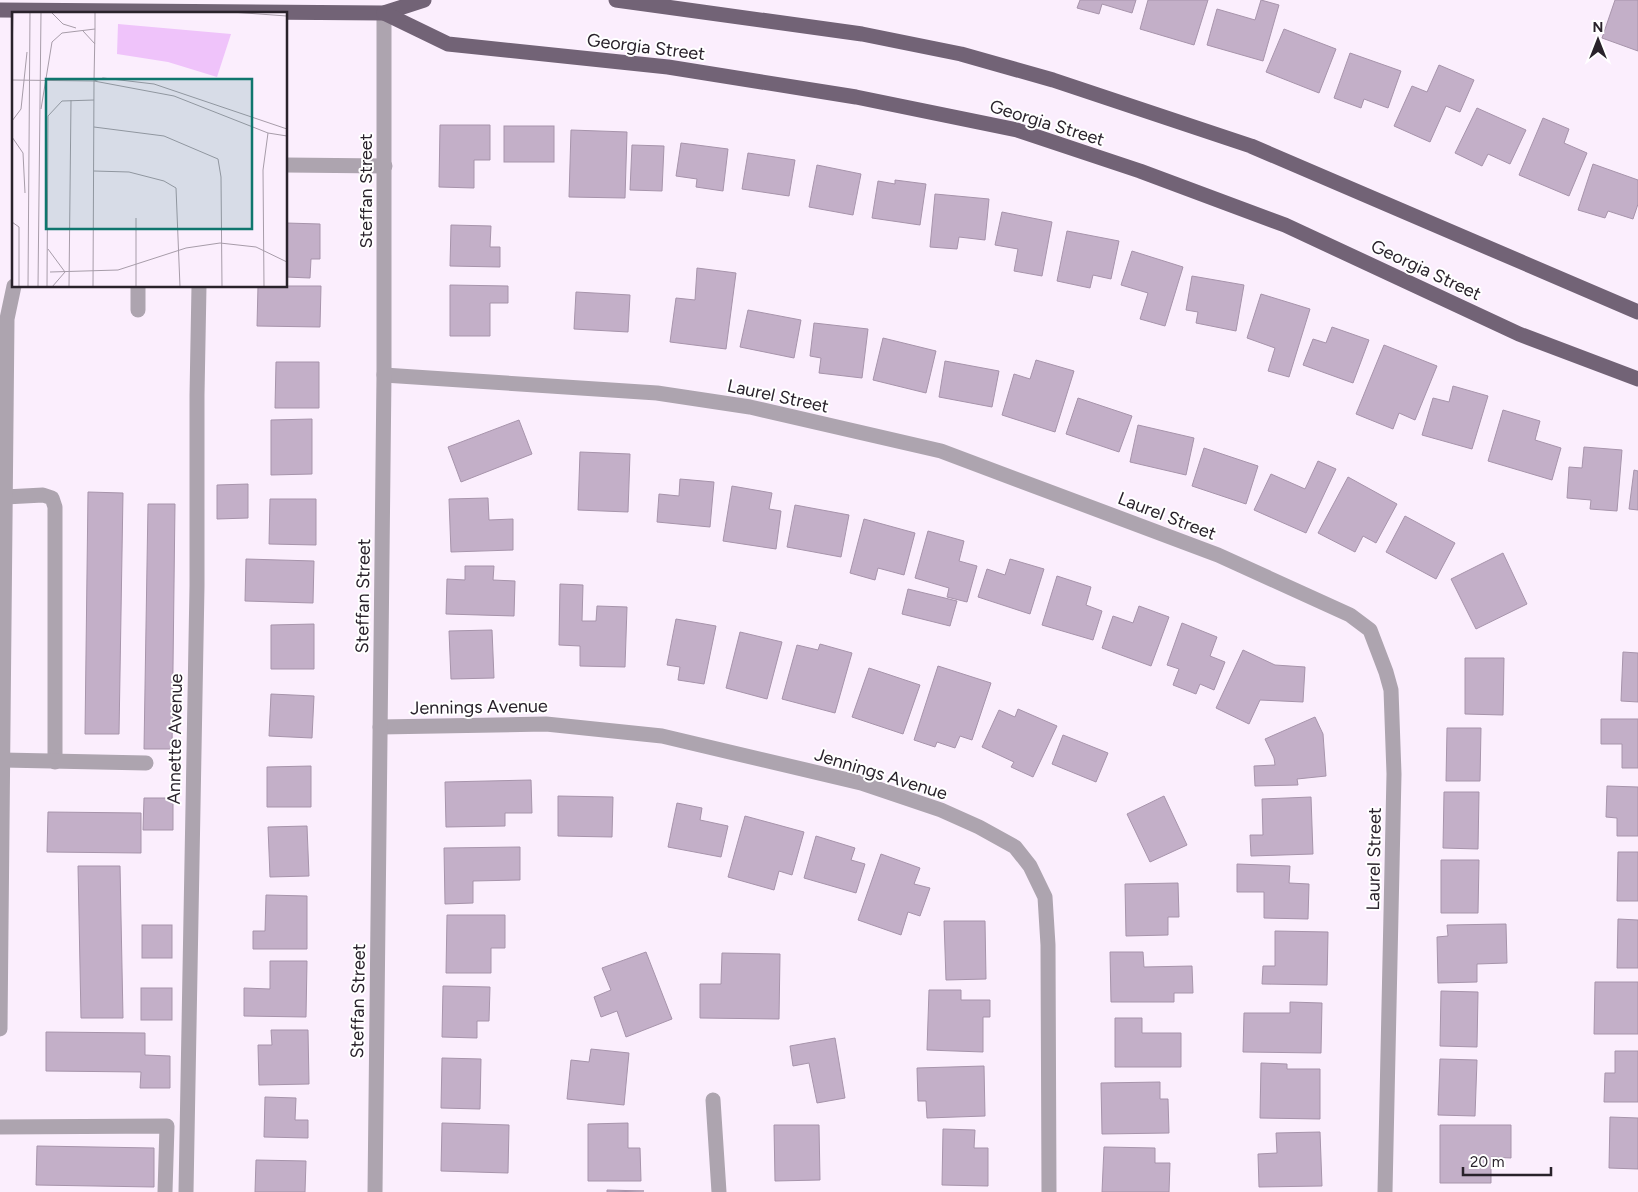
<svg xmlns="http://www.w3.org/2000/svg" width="1638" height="1192" viewBox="0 0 1638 1192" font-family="Figtree,sans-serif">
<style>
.building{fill:#c3afc8;stroke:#a794ab}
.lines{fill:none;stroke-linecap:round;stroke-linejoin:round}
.minor{stroke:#ada4af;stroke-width:15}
.major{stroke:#726376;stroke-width:15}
.labels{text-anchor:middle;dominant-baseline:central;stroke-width:4;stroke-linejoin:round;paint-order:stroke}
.street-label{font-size:18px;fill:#29222b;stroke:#fff}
.inset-road{fill:none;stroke:#a79ca9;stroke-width:1}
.view{fill:#0f766e;fill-opacity:0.15;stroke:#0f766e;stroke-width:2.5}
.inset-edge{fill:none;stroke:#29222b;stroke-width:2.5}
</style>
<rect width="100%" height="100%" fill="#fbeefd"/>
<g class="building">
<path d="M1080,0h56l-4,13 -30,-9 -3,10 -22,-6z"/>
<path d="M1148,0h60l-14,45 -54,-16z"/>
<path d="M1261,0l18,5 -16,56 -56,-16 10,-36 38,11z"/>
<path d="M1615,0h23v51l-36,-13z"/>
<path d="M1284,29l52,20 -17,44 -53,-21z"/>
<path d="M1350,53l51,18 -13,37 -24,-9 -3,9 -27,-10z"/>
<path d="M1439,65l35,15 -14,32 -14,-6 -16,36 -36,-16 18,-40 15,6z"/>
<path d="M1477,108l49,22 -16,34 -22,-10 -6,12 -27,-13z"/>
<path d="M1543,118l26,11 -5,14 23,10 -18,43 -50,-21z"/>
<path d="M440,125h50v35h-16v28l-35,-1z"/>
<rect x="504" y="126" width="50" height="36"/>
<path d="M571,130l56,2 -2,66 -56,-1z"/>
<path d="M681,143l47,6 -5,42 -27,-4 1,-8 -21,-3z"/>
<path d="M632,145l32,1 -2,45 -32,-1z"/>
<path d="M748,153l47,7 -6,36 -47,-7z"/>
<path d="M1593,164l45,16v24l-5,15 -25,-8 -3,7 -27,-8z"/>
<path d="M817,165l44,9 -8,41 -44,-8z"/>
<path d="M895,180l31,4 -6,41 -48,-7 6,-37 17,3z"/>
<path d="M935,194l54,5 -4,41 -26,-3 -2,12 -27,-2z"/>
<path d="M1002,212l50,10 -10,54 -28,-5 4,-22 -23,-4z"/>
<path d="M286,223l34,1v35h-9l-1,19 -24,-1z"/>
<path d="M451,225l40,1 -1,21h10v20l-50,-1z"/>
<path d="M1067,231l52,10 -8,38 -18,-4 -3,13 -33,-7z"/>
<path d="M1132,251l51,16 -18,59 -25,-7 8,-26 -27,-8z"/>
<path d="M697,268l39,5 -10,76 -56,-7 6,-44 19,2z"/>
<path d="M1192,276l52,9 -8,46 -40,-8 2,-11 -12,-2z"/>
<path d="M450,285l58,1v17h-18v33h-40z"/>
<path d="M258,286h63l-1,41 -63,-1z"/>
<path d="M576,292l54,3 -2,37 -54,-3z"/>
<path d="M1261,294l49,15 -21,68 -21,-6 7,-23 -28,-10z"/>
<path d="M748,310l53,10 -7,38 -54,-11z"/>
<path d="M814,323l54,6 -6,49 -43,-5 2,-15 -11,-2z"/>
<path d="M1332,327l37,13 -16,43 -50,-18 10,-26 13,4z"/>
<path d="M883,338l53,13 -10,42 -53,-13z"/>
<path d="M1384,345l53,21 -22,54 -16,-7 -6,16 -37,-15z"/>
<path d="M1036,360l38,11 -19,61 -53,-17 12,-41 16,5z"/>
<path d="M945,361l54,10 -7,36 -53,-10z"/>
<path d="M276,362h43v46h-44z"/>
<path d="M1453,386l35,10 -16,53 -50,-14 11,-37 16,4z"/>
<path d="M1078,398l54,18 -13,36 -53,-18z"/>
<path d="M1503,410l37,11 -5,19 26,8 -9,32 -64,-19z"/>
<path d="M312,419v55l-41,1v-55z"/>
<path d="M519,420l13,34 -71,28 -13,-35z"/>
<path d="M1138,425l56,13 -8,37 -56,-13z"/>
<path d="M1584,447l38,3 -5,61 -27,-2 1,-9 -24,-2 2,-31 13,1z"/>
<path d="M1204,448l54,18 -12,38 -54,-18z"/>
<path d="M580,452l50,2 -2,58 -50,-2z"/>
<path d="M1318,461l18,8 -30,64 -52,-23 17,-36 34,15z"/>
<path d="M1634,470l4,1v39l-9,-1z"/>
<path d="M1348,477l49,27 -21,39 -13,-7 -8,16 -37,-19z"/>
<path d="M680,479l34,3 -4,45 -53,-5 2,-28 20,2z"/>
<path d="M248,484v34l-31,1v-34z"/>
<path d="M732,486l40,7 -3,16 12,2 -5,38 -53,-8z"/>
<path d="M88,492l35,1 -4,241h-34z"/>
<path d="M488,498l1,22 24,-1v31l-62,2 -2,-53z"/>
<path d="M270,499h46v46l-47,-1z"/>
<path d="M148,504h27l-3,245h-28z"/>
<path d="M795,505l54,10 -8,42 -54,-10z"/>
<path d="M1405,516l50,27 -19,36 -50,-27z"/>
<path d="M864,519l51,14 -11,42 -26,-7 -3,12 -25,-7z"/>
<path d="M928,531l36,10 -5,20 18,5 -10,36 -20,-5 2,-9 -34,-10z"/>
<path d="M1503,553l24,51 -51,25 -25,-50z"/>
<path d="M246,559l68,2 -1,42 -68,-2z"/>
<path d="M1010,559l34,10 -14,45 -52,-17 9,-28 18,6z"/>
<path d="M465,566h29l-1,14 22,1 -1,35 -68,-2 1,-35 18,1z"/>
<path d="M1057,576l34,11 -5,18 16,6 -9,29 -51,-15z"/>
<path d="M560,584l23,1 -1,36h14l1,-15 30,1 -2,60 -45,-1v-20l-21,-1z"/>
<path d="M908,589l49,12 -7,25 -48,-12z"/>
<path d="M1139,606l30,11 -18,49 -49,-18 11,-32 20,7z"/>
<path d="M676,619l40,7 -12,58 -26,-4 2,-13 -13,-2z"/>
<path d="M1182,623l35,14 -7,19 15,6 -11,28 -14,-6 -4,10 -23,-9 6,-16 -12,-4z"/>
<path d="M314,624v45h-43v-44z"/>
<path d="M492,630l2,48 -43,1 -2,-48z"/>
<path d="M740,632l42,10 -15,57 -41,-11z"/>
<path d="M820,644l32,9 -17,60 -53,-14 15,-54 21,5z"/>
<path d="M1243,650l32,15 30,2 -2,35 -43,-2 -11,24 -33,-16z"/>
<path d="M1623,652l15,1v49l-17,-1z"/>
<path d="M1465,658h39l-1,57 -38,-1z"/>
<path d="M938,666l53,17 -19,57 -12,-4 -5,12 -18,-6 -2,5 -21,-7z"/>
<path d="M869,668l51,17 -17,49 -51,-17z"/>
<path d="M271,694l43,2 -2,42 -43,-2z"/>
<path d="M1018,709l39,17 -24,51 -22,-10 3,-5 -32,-15 17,-37 16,7z"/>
<path d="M1315,717l8,17 3,42 -29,3 1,6 -43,1 -1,-20 21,-1 -1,-7 -9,-19z"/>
<path d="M1601,719h37v49h-16v-24h-21z"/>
<path d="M1447,728h34l-1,53h-34z"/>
<path d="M1063,735l45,18 -12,29 -44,-18z"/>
<path d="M311,766v41h-44v-40z"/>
<path d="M531,780l1,33h-27v13l-59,1 -1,-45z"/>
<path d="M1607,786l31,1v49h-21v-18l-11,-1z"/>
<path d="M1444,792h35l-1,57 -35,-1z"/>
<path d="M558,796l55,1 -1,40 -54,-1z"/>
<path d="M1164,796l23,49 -37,17 -23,-48z"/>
<path d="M1311,797l2,57 -62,2 -1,-21h13l-1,-36z"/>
<path d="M144,798h29v32h-30z"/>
<path d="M677,803l25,5 -2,12 28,6 -7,31 -53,-10z"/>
<path d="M48,812l93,1v40l-94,-1z"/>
<path d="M745,816l59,16 -12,43 -13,-4 -5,19 -46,-13z"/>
<path d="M307,826l2,50 -39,1 -2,-50z"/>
<path d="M816,836l39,12 -4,12 14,4 -9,29 -52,-15z"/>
<path d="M520,847v33l-47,1v22l-28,1 -1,-56z"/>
<path d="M1618,852h20v49h-21z"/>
<path d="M881,854l39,14 -6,16 16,4 -10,28 -12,-4 -7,23 -43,-15z"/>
<path d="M1441,860h38l-1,53h-37z"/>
<path d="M1237,864l53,2 -1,17 20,1 -1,35 -44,-1v-26h-27z"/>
<path d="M78,866h42l3,152h-42z"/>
<path d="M1178,883l1,34h-11v18l-42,1 -1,-52z"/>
<path d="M266,895l41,1v53h-54v-18h12z"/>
<path d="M447,915h58v33h-14v25h-45z"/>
<path d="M1618,919l20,1v48h-21z"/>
<path d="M944,921h41l1,58 -40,1z"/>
<path d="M1506,924l1,39 -30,1v18l-39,1 -1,-46 11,-1 -1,-11z"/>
<rect x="142" y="925" width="30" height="33"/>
<path d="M1275,931l53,1 -1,53 -65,-1 1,-18h12z"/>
<path d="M646,952l26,67 -46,18 -9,-26 -16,6 -7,-20 17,-7 -9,-22z"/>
<path d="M1110,952h33l1,15 48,-1 1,27h-19v9h-63z"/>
<path d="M722,953l58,1 -1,65 -79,-1v-34h21z"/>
<path d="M270,961h37l-1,56 -62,-1v-28l26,1z"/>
<path d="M1595,982h43v52h-44z"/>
<path d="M443,986l47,1 -1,34h-12v17l-35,-1z"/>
<rect x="141" y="988" width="31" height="32"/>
<path d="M929,990h32v10h29v17h-7v35l-56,-2z"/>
<path d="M1441,991l37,1 -1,55 -37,-1z"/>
<path d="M1290,1002l32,1 -1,50 -78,-1 1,-39h46z"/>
<path d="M1115,1018h27v15h39v34h-66z"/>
<path d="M271,1030h37l1,54 -50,1 -1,-40h14z"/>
<path d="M46,1032l99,1v22l25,1v32h-30l1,-16 -95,-1z"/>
<path d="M835,1038l10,60 -28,5 -8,-40 -16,3 -3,-20z"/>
<path d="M591,1049l38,4 -5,52 -57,-6 4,-39 18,2z"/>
<path d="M1615,1051h23v51h-34l1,-29h10z"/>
<path d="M442,1058l39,1 -1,50 -39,-1z"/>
<path d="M1440,1059l37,1 -2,56 -37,-1z"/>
<path d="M1261,1063l26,1v5h33v50l-60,-1z"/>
<path d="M984,1066l1,50 -58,2 -1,-17h-8l-1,-33z"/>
<path d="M1160,1082v17h8l1,34 -67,1 -1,-51z"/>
<path d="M265,1097l31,1 -1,22h13v18l-44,-1z"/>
<path d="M1610,1117l28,1v51l-29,-1z"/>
<path d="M442,1123l67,2 -1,48 -67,-2z"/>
<path d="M628,1123v25h12l1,33h-53v-57z"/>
<path d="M774,1125h45l1,55 -45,1z"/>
<path d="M1440,1125h71v33l-20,-1v26h-51z"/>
<path d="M943,1129l32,1 -1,18h14v38l-46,-1z"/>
<path d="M1320,1132l2,54 -63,1 -1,-33 19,-1 -1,-20z"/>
<path d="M37,1146l117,2v39l-118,-2z"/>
<path d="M1104,1147l51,1v15h15l-1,29h-67z"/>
<path d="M256,1160l50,1 -1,31h-50z"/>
<path d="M607,1190l37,1 -37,1z"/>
</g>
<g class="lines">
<g class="minor">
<path d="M286,165l99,1"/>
<path d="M138,286v24"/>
<path d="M384,375l273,18 93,14 191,44 277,104 132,60 20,15 16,42 5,18 3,84 -9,418"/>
<path d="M5,497l38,-2 9,3 3,9v255"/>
<path d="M380,727l166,-3 116,12 199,47 80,27 38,17 36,20 15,19 15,31 3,48 1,247"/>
<path d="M3,760l143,3"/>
<path d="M0,1029l7,-710 7,-33"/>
<path d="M713,1100l6,92"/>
<path d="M0,1127l167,-1 -2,66"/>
<path d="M186,1192l11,-606v-191l2,-109"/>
<path d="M375,1192l9,-817v-362"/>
</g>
<g class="major">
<path d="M616,0l246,34 99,20 92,26 198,66 387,166"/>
<path d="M0,10l384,3 40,-13"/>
<path d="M384,13l64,31 220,23 188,30 161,33 123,41 145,54 234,109 119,45"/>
</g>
</g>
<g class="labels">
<g class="street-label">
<text transform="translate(646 47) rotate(7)">Georgia Street</text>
<text transform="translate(1047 123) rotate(17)">Georgia Street</text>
<text transform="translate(366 191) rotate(-90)">Steffan Street</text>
<text transform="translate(1426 270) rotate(25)">Georgia Street</text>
<text transform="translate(778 396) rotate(12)">Laurel Street</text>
<text transform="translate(1167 516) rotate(21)">Laurel Street</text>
<text transform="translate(363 596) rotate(-89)">Steffan Street</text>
<text transform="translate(479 707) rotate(-1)">Jennings Avenue</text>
<text transform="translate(175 739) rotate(-89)">Annette Avenue</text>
<text transform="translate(881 774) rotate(17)">Jennings Avenue</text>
<text transform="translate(1374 859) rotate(-89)">Laurel Street</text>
<text transform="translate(358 1001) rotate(-89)">Steffan Street</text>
</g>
</g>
<g transform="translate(12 12)">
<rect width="275" height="275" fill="#fbeefd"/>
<path d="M106,12l113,10 -14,43 -49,-15 -51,-8z" fill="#efc3fa"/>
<path class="inset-road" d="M39,0l12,12 13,4M219,0l56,4M83,17v-17M71,19l12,13M0,45l1,-45M0,68l82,1 9,-3 51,6 133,45M82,69l80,15 94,37 19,3M82,69l1,-52M29,97l11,-67 10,-9 33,-4M0,109l9,-12 6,-57M82,115l70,9 54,23 3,18 1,110M0,125l11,16 2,40M82,159l35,1 35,9 12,7 4,99M124,206v69M0,210l7,5v60M36,237l17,23 -13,15M38,260l68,-2 68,-22 34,-5 36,4 31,15M16,275l2,-275M26,275l3,-275M35,275l1,-171 14,-15 32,-1M57,275l2,-187M81,275l1,-206M252,275l-1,-117 5,-37"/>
<path class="view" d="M34,67h206v150h-206z"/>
<rect width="275" height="275" class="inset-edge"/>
</g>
<g transform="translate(1598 40)" stroke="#ffffff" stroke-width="4" paint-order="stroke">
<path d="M0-4L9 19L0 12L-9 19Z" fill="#29222b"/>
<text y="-8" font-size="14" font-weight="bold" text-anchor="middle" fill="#29222b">N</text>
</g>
<path d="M1463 1167v8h88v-8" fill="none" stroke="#29222b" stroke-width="2.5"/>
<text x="1470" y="1167" font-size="15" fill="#29222b" stroke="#ffffff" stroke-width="4" paint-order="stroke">20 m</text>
</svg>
